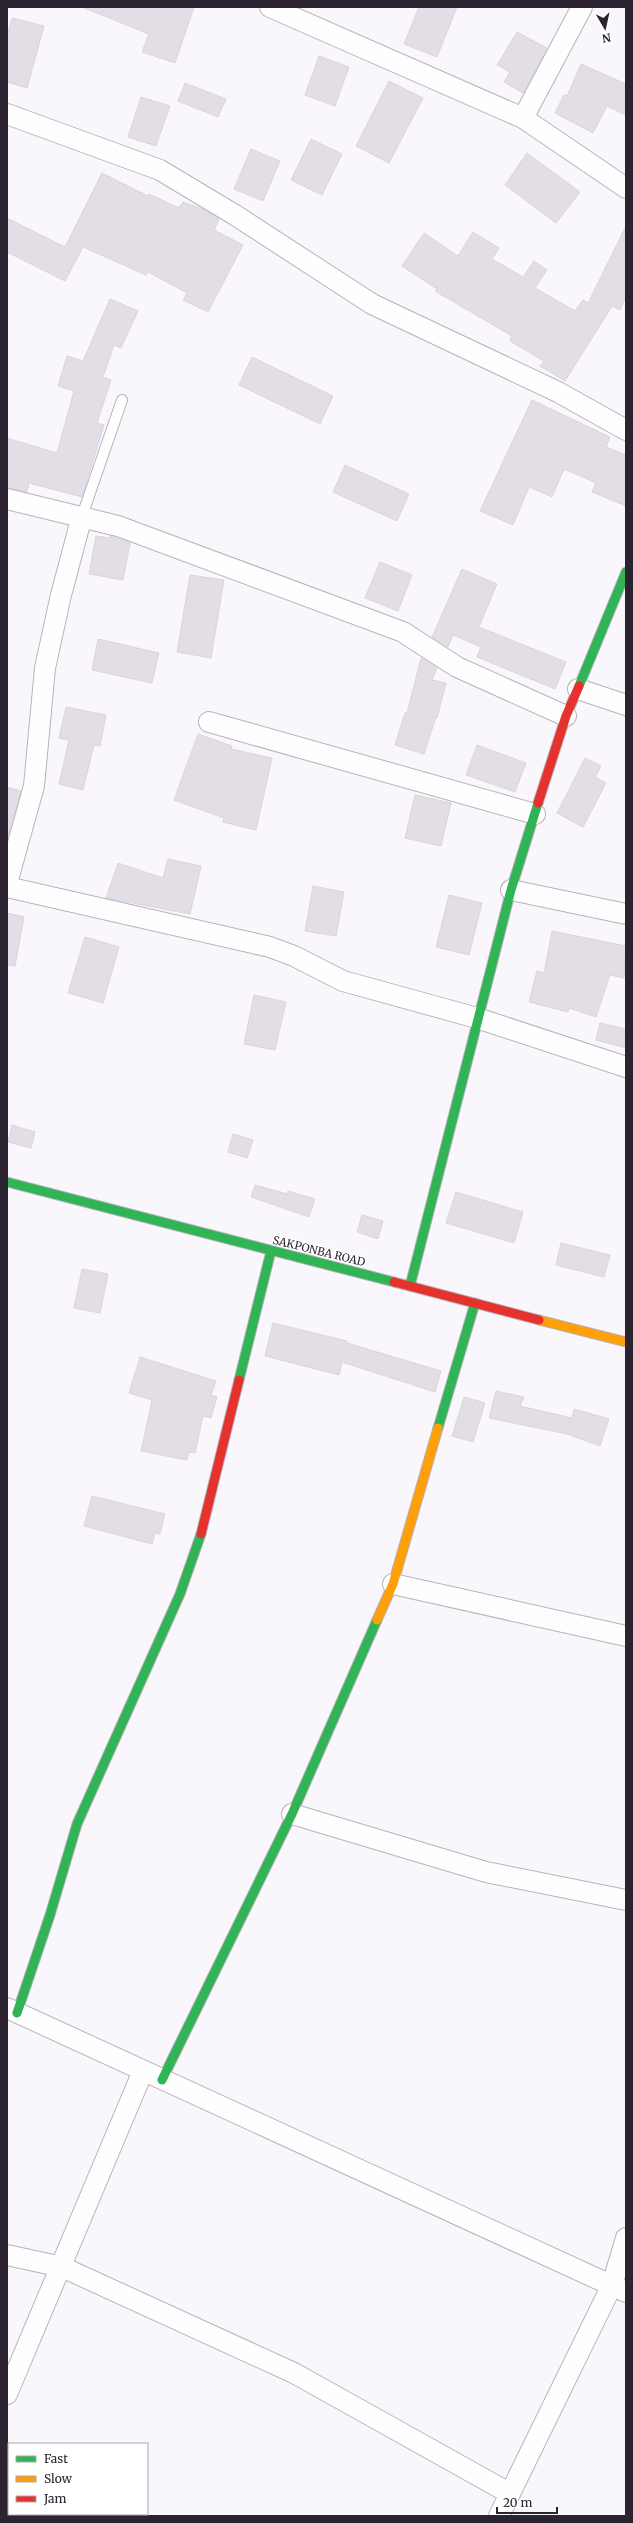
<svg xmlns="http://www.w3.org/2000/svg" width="633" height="2523" viewBox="0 0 633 2523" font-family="Merriweather,serif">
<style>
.building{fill:#e3dee6;stroke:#dad4dd}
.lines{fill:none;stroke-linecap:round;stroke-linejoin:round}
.lane-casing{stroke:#b7b3bb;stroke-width:12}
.street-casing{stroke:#b7b3bb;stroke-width:22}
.fast-casing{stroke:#b7b3bb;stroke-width:11}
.slow-casing{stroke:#b7b3bb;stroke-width:11}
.jam-casing{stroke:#b7b3bb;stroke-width:11}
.lane{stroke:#fefeff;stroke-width:10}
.street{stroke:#fefeff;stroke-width:20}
.fast{stroke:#30b455;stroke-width:9}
.slow{stroke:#ff9f0a;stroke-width:9}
.jam{stroke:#e5322d;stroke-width:9}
.labels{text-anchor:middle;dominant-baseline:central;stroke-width:3;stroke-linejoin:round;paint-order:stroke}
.street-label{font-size:11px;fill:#2b2330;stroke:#fff}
</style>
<rect width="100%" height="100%" fill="#faf7fc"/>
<g class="building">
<path d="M82,7h112l-19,56 -33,-11 7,-18z"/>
<path d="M419,7h38l-20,50 -33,-13z"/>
<path d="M12,18l32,8 -17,62 -20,-6v-46z"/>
<path d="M517,32l30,16 -24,45 -19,-11 6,-10 -13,-7z"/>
<path d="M319,56l30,11 -14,39 -30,-11z"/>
<path d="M581,64l45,20v31l-19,-9 -14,27 -38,-20 9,-18 3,1z"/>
<path d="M389,81l34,17 -34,65 -33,-17z"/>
<path d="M185,83l41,16 -8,18 -40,-16z"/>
<path d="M141,97l29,9 -14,40 -28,-9z"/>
<path d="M311,139l31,15 -20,41 -31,-15z"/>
<path d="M251,149l29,12 -17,40 -29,-12z"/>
<path d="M527,153l53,39 -24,31 -51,-38z"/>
<path d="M102,173l46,23 1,-2 30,14 4,-6 22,8 14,9 -5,11 29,15 -35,67 -25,-12 4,-7 -39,-21 -2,3 -63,-28 -18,34 -58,-29v-34l58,29z"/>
<path d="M626,226v71l-6,13 -8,-4 -47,75 -25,-15 4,-5 -34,-20 2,-5 -77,-45 2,-2 -35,-23 22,-33 34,23 15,-24 26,16 -7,11 31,18 11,-16 13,9 -12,18 40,23 8,-11 5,3z"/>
<path d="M110,299l28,12 -17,37 -7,-3 -11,32 8,3 -14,43 7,2 -22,72 -53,-14 -2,9 -20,-4v-50l50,15 17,-62 -16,-5 9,-30 16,5z"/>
<path d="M252,357l81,39 -13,28 -81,-39z"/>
<path d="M532,400l78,37 -4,10 20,8v51l-34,-14 4,-9 -32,-14 -12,28 -23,-10 -16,38 -33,-14z"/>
<path d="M345,465l64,29 -12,27 -64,-29z"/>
<path d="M96,536l14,2v-2l20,7 -7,37 -34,-6z"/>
<path d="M380,562l32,13 -14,36 -33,-13z"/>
<path d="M462,569l35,15 -18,43 87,35 -11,27 -78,-32 4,-10 -28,-12 -5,12 -16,-10z"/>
<path d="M190,575l34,5 -13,78 -34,-6z"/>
<path d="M98,639l61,14 -7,30 -60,-13z"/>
<path d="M421,658l16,10 -5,12 14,3 -9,35 -1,-1 -12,37 -29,-9 10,-32h2z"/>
<path d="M66,707l40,8 -6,31 -6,-1 -11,45 -24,-6 10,-44 -10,-2z"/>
<path d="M198,734l34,12 -1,3 41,9 -16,72 -33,-8 1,-4 -50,-18z"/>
<path d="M477,745l49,18 -11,29 -49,-17z"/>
<path d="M585,758l16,8 -6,11 11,6 -23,44 -26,-14z"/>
<path d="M7,787l14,4 -13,45 -1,-1z"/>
<path d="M415,795l36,8 -10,43 -36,-8z"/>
<path d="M168,859l33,7 -11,48 -84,-16 12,-35 45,15z"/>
<path d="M313,886l31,6 -8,44 -31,-5z"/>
<path d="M449,895l33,8 -13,52 -33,-8z"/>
<path d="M7,913l17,4 -9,49 -8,-1z"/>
<path d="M552,931l74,15 -2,32 -14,-3 -14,42 -27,-9 -1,4 -39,-10 8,-31 7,2z"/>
<path d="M85,937l34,10 -16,56 -35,-10z"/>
<path d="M254,995l32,7 -11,48 -31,-6z"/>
<path d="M600,1023l26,6v19l-30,-8z"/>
<path d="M12,1125l23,7 -4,16 -23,-6z"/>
<path d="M233,1134l20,6 -6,18 -19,-6z"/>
<path d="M255,1185l32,9 1,-3 27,8 -6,18 -58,-20z"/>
<path d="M456,1192l67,20 -9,31 -68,-20z"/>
<path d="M362,1215l21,6 -5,18 -21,-7z"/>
<path d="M561,1243l49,12 -6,22 -48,-12z"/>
<path d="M82,1269l26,5 -8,39 -26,-5z"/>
<path d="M273,1323l74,18v2l94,28 -6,21 -93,-30 -3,13 -74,-19z"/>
<path d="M140,1357l76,24 -5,14 6,2 -6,21 -8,-2 -8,37 -6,-1 -2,8 -46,-9 11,-51 -23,-7z"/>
<path d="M496,1391l28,6 -4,9 52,12 2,-9 35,10 -9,27 -33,-12 -78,-16z"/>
<path d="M464,1397l21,6 -12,39 -21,-6z"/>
<path d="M92,1496l73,18 -5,20 -5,-1 -3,11 -68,-18z"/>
</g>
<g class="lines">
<defs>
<path id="lane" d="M82,516l40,-116"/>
<g id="street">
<path d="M270,7l253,111 103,70"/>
<path d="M7,114l153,56 75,45 137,89 186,88 68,38"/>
<path d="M523,118l59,-111"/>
<path d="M7,499l111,27 285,106 54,35 109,49"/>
<path d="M578,689l48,16"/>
<path d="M209,722l326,92"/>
<path d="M7,883l27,-97 11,-118 16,-73 21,-79"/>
<path d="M7,887l263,60 24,9 49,25 134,37 149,49"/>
<path d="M511,890l115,24"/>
<path d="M393,1584l233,52"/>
<path d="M292,1814l194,58 140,28"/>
<path d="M7,2008l619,284"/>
<path d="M7,2255l55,12 232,106 215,120"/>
<path d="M7,2394l136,-323"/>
<path d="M7,2473l2,1"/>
<path d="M94,2514l4,2"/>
<path d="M499,2516l113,-231 14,-47"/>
</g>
<g id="fast">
<path d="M579,686l47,-114"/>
<path d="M7,1182l387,100"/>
<path d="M410,1286l101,-396 27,-87"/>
<path d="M239,1380l32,-129"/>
<path d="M438,1428l37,-125"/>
<path d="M17,2013l33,-98 27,-91 103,-230 21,-60"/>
<path d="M162,2080l130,-266 85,-194"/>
</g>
<g id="slow">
<path d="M539,1320l87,22"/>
<path d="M377,1620l16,-36 45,-156"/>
</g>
<g id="jam">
<path d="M538,803l28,-87 13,-30"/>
<path d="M394,1282l145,38"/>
<path d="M201,1534l38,-154"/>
</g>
</defs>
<use href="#lane" class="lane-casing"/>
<use href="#street" class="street-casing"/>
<use href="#fast" class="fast-casing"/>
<use href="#slow" class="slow-casing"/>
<use href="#jam" class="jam-casing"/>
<use href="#lane" class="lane"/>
<use href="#street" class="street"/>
<use href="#fast" class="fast"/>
<use href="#slow" class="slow"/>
<use href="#jam" class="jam"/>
</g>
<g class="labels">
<g class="street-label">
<text transform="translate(319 1251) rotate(14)">SAKPONBA ROAD</text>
</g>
</g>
<rect width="633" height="2523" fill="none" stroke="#2b2330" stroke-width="16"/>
<rect x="8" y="2443" width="140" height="72" fill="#ffffff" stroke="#aaa7ac"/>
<rect x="16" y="2456" width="20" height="6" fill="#30b455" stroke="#aaa7ac"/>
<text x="44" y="2463" font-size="12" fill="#2b2330">Fast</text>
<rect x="16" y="2476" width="20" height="6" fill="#ff9f0a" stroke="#aaa7ac"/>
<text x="44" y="2483" font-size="12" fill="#2b2330">Slow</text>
<rect x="16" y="2496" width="20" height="6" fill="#e5322d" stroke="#aaa7ac"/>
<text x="44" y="2503" font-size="12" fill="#2b2330">Jam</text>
<g transform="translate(605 28) rotate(171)" stroke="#ffffff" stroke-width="3" paint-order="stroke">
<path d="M0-3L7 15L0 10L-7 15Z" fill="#2b2330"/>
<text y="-6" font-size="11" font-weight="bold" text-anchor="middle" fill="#2b2330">N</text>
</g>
<path d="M497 2507v6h60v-6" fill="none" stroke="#2b2330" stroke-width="2"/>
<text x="503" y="2507" font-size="12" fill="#2b2330" stroke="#ffffff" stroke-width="3" paint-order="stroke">20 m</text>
</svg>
